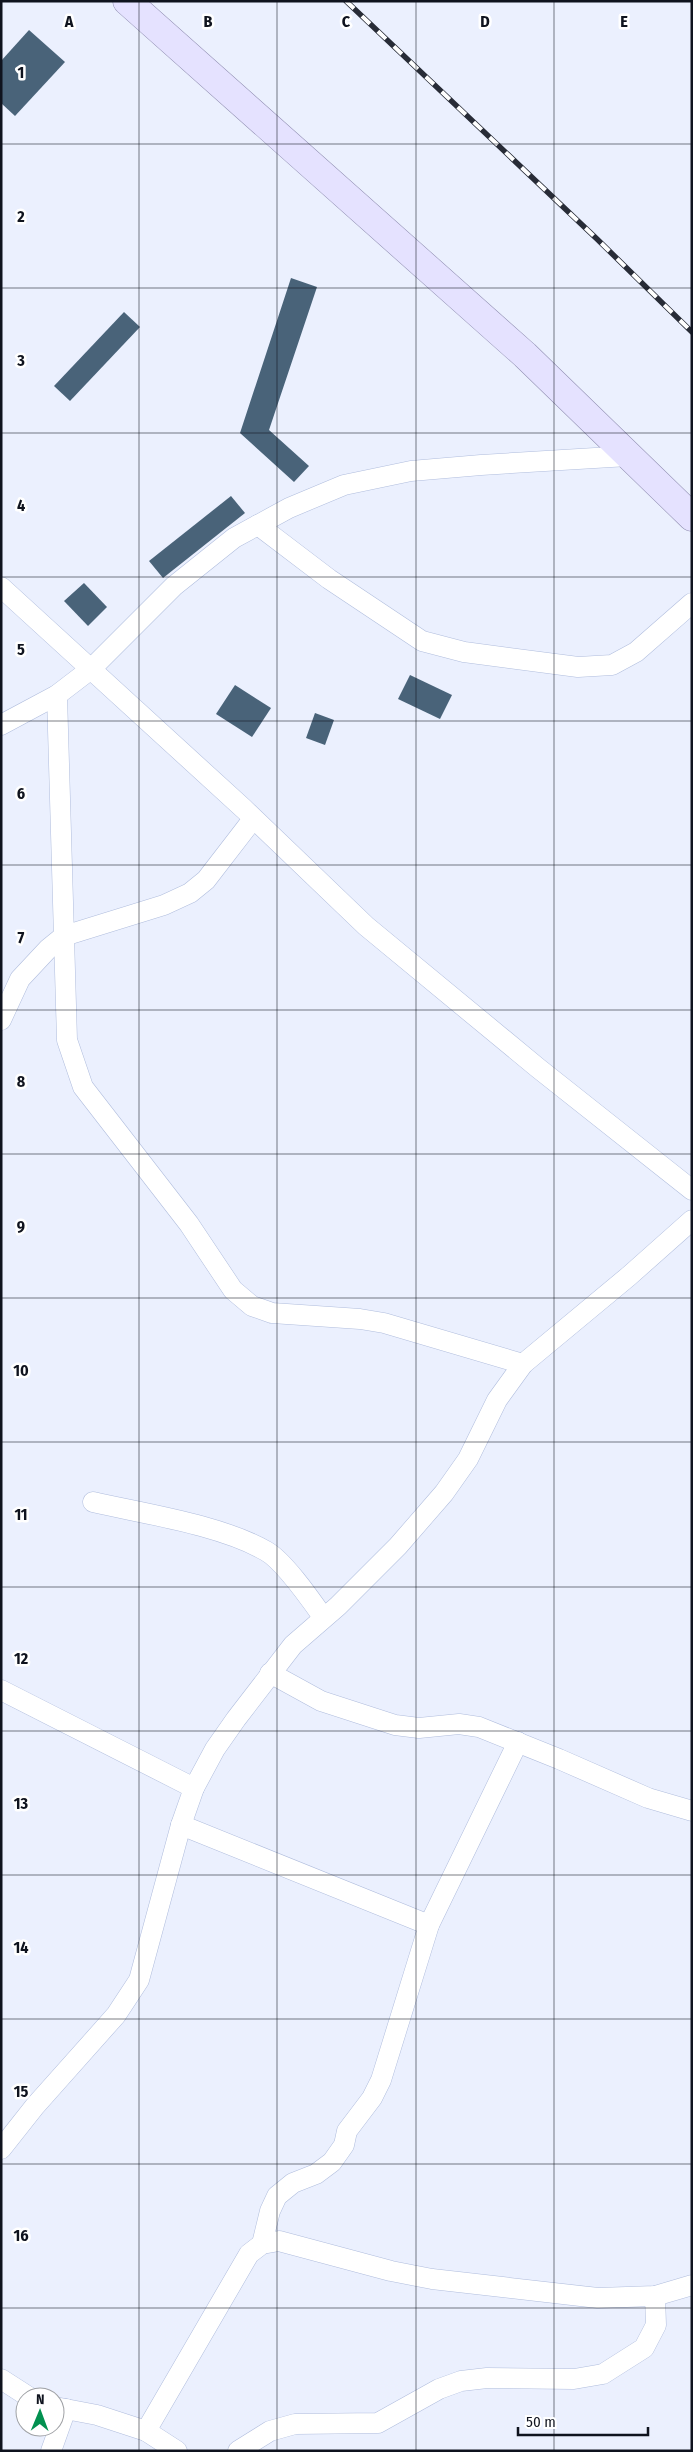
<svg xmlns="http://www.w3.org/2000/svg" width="693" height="2452" viewBox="0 0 693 2452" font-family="'Fira Sans Condensed',sans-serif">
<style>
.building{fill:#496379}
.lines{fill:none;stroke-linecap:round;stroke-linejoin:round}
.street-casing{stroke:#b0bddd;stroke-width:21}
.primary-casing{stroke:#8f8db0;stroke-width:29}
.street{stroke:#fff;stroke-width:20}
.primary{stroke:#e5e2ff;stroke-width:28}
.rail-casing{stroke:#282c37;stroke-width:5.5}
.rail{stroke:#fff;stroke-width:4;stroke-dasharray:11;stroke-linecap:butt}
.grid{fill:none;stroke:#0f131e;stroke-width:1;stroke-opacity:0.55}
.grid-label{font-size:16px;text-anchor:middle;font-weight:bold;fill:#0f131e;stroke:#fff;stroke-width:5;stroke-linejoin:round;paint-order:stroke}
</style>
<rect width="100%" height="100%" fill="#ebf0fe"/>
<g class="building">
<path d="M29,30l36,32 -50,54 -14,-13v-42z"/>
<path d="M291,278l26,9 -48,143 40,36 -15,16 -54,-49z"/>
<path d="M124,312l16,15 -70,74 -16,-15z"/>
<path d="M231,496l14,17 -82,65 -14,-17z"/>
<path d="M84,583l23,24 -19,19 -24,-25z"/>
<path d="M410,675l42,20 -12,24 -42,-20z"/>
<path d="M235,685l36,23 -19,29 -36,-23z"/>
<path d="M315,713l19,7 -9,25 -19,-7z"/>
</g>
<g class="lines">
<defs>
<g id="street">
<path d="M258,525l71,54 93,62 42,11 114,15 34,-2 24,-13 56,-49"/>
<path d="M1,587l243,222 122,117 172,142 154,122"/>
<path d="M57,695l10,345 16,47 106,137 44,66 19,16 20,7 88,6 24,4 139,41"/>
<path d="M1,725l56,-30 34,-26 83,-83 60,-48 55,-30 55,-23 67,-14 70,-6 147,-9"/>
<path d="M1,1020l19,-41 28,-30 16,-13 100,-31 26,-12 16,-13 47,-61"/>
<path d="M93,1502c52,12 128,23 173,49 18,10 45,49 57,66"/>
<path d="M270,1673l51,28 74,24 24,3 40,-4 20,3 80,32 89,39 44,13"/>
<path d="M1,1690l193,98"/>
<path d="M181,1825l248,100"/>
<path d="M1,2149l34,-43 81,-91 23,-35 42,-155 13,-37 21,-39 21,-30 57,-74 45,-39 60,-60 46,-53 24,-34 29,-59 26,-36 106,-88 63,-56"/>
<path d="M262,2244l8,-33 7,-15 16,-13 23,-9 16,-12 12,-17 3,-14 25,-33 9,-18 48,-155 89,-183"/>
<path d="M1,2379l28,18"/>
<path d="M55,2407l42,8 49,16 31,20"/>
<path d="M146,2431l103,-177 13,-10 17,-3 112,30 41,8 166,19 57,-2 37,-11"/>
<path d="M51,2451l15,-42"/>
<path d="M238,2451l32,-20 25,-7 83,-1 61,-34 22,-8 26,-3 87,1 29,-5 41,-26 12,-23 -1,-29"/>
</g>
<path id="primary" d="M127,1l398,354 167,162"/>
</defs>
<use href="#street" class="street-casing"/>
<use href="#primary" class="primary-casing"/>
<use href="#street" class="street"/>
<use href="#primary" class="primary"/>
<defs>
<path id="rail" d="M346,1l251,238 95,93"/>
</defs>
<use href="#rail" class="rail-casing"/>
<use href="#rail" class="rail"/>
</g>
<path class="grid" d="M139,1v2450M277,1v2450M416,1v2450M554,1v2450M1,144h691M1,288h691M1,433h691M1,577h691M1,721h691M1,865h691M1,1010h691M1,1154h691M1,1298h691M1,1442h691M1,1587h691M1,1731h691M1,1875h691M1,2019h691M1,2164h691M1,2308h691"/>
<g class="grid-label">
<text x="69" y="27">A</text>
<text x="208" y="27">B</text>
<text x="346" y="27">C</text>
<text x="485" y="27">D</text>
<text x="624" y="27">E</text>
<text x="21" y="78">1</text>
<text x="21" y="222">2</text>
<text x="21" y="366">3</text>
<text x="21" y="511">4</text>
<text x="21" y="655">5</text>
<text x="21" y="799">6</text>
<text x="21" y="943">7</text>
<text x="21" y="1087">8</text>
<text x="21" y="1232">9</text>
<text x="21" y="1376">10</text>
<text x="21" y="1520">11</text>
<text x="21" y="1664">12</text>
<text x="21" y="1809">13</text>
<text x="21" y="1953">14</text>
<text x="21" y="2097">15</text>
<text x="21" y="2241">16</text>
</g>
<rect width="693" height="2452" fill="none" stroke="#0f131e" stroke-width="5"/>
<g transform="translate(40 2412) rotate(1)"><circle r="24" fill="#ffffff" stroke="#9fa1a5"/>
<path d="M0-4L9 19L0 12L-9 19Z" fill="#029150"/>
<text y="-8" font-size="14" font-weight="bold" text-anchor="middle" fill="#0f131e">N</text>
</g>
<path d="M518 2427v8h130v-8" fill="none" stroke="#0f131e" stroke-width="2.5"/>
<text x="526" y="2427" font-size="15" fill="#0f131e" stroke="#ffffff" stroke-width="4" paint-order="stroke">50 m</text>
</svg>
